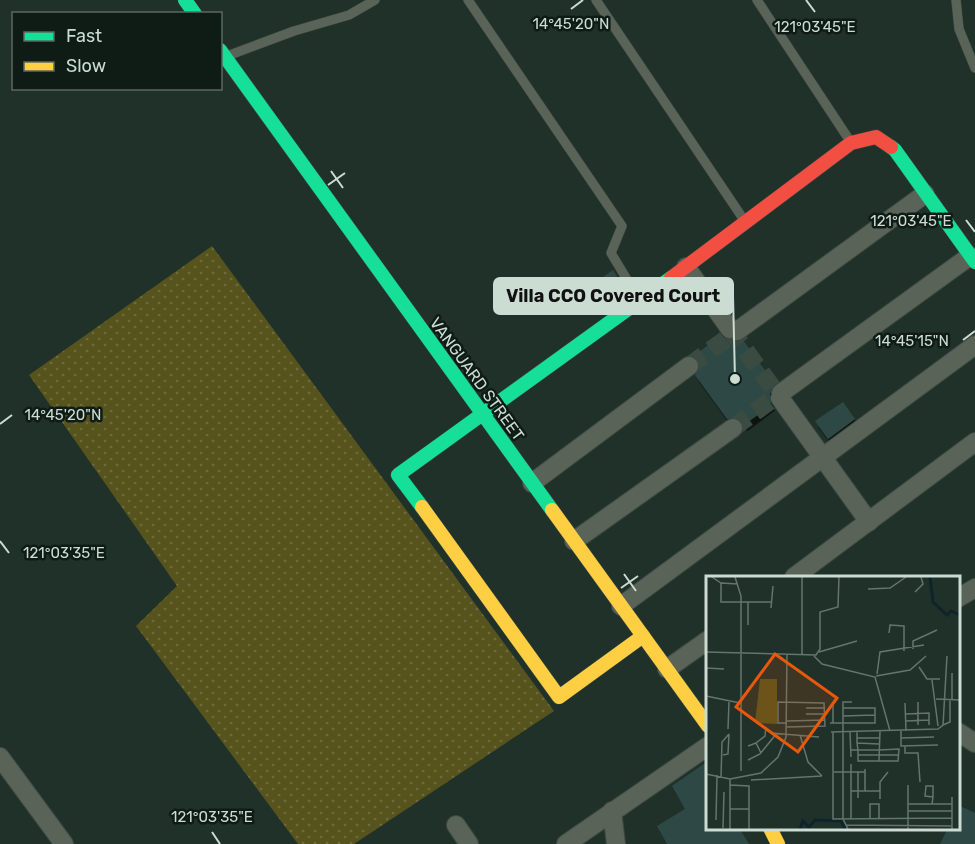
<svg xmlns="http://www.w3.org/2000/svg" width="975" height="844" viewBox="0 0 975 844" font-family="Rubik,sans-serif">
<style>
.grass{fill:url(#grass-dots)}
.building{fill:#2f4a45;filter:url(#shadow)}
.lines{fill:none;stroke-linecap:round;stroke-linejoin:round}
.street-tunnel{stroke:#3a4b42;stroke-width:18;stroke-dasharray:18 9;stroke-linecap:butt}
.lane-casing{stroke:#3d4b44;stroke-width:10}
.street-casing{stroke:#3d4b44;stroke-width:20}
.fast-casing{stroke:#3d4b44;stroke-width:15}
.slow-casing{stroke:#3d4b44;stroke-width:15}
.jam-casing{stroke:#3d4b44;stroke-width:15}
.lane{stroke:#5a6357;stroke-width:9}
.street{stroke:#5a6357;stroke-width:18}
.fast{stroke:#16e098;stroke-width:14}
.slow{stroke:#ffcf43;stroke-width:14}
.jam{stroke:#f24e42;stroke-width:14}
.ticks{fill:none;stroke:#cbdcd3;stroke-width:2}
.labels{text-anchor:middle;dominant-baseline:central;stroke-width:5;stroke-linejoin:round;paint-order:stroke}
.street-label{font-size:16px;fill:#cbdcd3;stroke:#0f1b15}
.inset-river{fill:none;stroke:#0e242b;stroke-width:3}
.inset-road{fill:none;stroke:#64756d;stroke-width:1.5}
.view{fill:#e8590c;fill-opacity:0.15;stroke:#e8590c;stroke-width:3}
.inset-edge{fill:none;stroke:#cbdcd3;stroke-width:3}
.ticks-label{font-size:15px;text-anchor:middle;fill:#cbdcd3;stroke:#0f1b15;stroke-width:5;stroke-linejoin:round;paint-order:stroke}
.leader{fill:none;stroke:#cbdcd3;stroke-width:2}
.callout-dot{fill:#cbdcd3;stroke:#0f1b15;stroke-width:2}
.callout{fill:#cbdcd3;stroke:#cbdcd3;stroke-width:2}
.callout-label{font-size:18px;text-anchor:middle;font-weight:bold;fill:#111}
</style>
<defs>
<pattern id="grass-dots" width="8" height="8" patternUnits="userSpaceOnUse" patternTransform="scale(1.5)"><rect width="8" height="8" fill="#56531d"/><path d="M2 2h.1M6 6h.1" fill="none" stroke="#6d6b3d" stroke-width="1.8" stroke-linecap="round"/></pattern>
<filter id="shadow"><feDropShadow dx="3.5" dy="6" stdDeviation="0" flood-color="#0009"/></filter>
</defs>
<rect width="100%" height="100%" fill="#203129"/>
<path class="grass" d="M212,246l342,465 -200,133h-56l-162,-218 41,-40 -148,-211z"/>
<g class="building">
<path d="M613,270l14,22 -16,11 -15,-21z"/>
<path d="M721,336l12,5 10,-1 32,44 -5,10 1,11 -27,20 -7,-7 -10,1 -32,-44 5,-10 -2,-5 -5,-4z"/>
<path d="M843,402l12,17 -27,20 -13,-18z"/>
<path d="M708,761v67h31l10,16h-82l-10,-18 28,-17 -13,-23z"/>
<path d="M958,805l17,8v31h-35l8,-16h10z"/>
</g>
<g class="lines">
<g class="street-tunnel">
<path d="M730,329l50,69"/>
<path d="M689,366l48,-35"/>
<path d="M733,428l48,-35"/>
</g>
<defs>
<g id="lane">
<path d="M468,0l154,226 -11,27 27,45"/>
<path d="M596,0l148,220"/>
<path d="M757,0l93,141"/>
<path d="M956,0l3,29 16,39"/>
<path d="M227,56l67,-25 55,-16 26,-15"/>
</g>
<g id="street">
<path d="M686,267l44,62"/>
<path d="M737,331l188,-137"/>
<path d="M781,393l189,-137"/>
<path d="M780,398l89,124"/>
<path d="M532,483l157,-117"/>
<path d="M574,541l159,-113"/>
<path d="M794,577l181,-135"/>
<path d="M958,598l17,-10"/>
<path d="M621,606l354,-261"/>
<path d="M667,669l41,-29"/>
<path d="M958,732l17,11"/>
<path d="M0,757l64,87"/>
<path d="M612,811l4,33"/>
<path d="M456,825l13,19"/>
<path d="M566,844l142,-98"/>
</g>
<g id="fast">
<path d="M185,0l10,14"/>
<path d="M220,50l332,460"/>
<path d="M891,147l4,3 80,112"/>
<path d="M422,507l-24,-32 273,-197"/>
</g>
<g id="slow">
<path d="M422,507l137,190 84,-61"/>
<path d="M552,510l156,216"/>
<path d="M770,828l8,16"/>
</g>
<path id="jam" d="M671,278l180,-135 25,-6 15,10"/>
</defs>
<use href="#lane" class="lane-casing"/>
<use href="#street" class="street-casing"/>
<use href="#fast" class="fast-casing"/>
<use href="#slow" class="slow-casing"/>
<use href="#jam" class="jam-casing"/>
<use href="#lane" class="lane"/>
<use href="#street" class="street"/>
<use href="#fast" class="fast"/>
<use href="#slow" class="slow"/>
<use href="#jam" class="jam"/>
</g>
<path class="ticks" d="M806,0l9,12M571,9l12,-9M331,171l12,17M328,185l17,-12M966,220l9,12M963,340l12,-9M0,424l12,-9M0,541l9,12M624,574l12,17M621,588l17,-12M212,832l8,12"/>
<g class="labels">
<g class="street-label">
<text transform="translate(477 379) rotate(54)">VANGUARD STREET</text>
</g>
</g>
<g transform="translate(706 576)">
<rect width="254" height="254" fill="#203129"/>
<path d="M54,103h17v45l-22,-1z" fill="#56531d"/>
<path class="inset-river" d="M224,1l3,25 14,13 4,-4 9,4M94,253l3,-8 6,6 6,-7 26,1 4,8"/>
<path class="inset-road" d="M6,1l9,6 17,1M29,1l6,19v175M96,1v77M15,7v19h50M162,13l22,-1 16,-11M209,16l8,-8 -2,-7M65,32l2,-22M42,49v-23M183,57l1,-8 14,1v25M207,73v-8l24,-11M0,76l110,3 4,-6v-37l18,-5 1,-30M113,76l38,-11M108,80l8,8 53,13 15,54M213,91l8,12h13M0,92l18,1M246,97v27M171,98l3,-22 44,-7M170,100l34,-6 16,-14M226,104l6,46M0,120l34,7M230,123l24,1M212,126v23M199,127l1,28M100,132h19M100,138h19M200,138l23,-1v12M137,140l32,-1M81,145l38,-1M200,145l23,-1M81,147h-9v-21l46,1 1,23 -38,1M124,147h45v-15h-32M127,147v-19M237,149l7,-3v-22M22,153l1,-27M195,155v15l37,-1M125,156l107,-3 5,-4 4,-69M127,156v87l119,-1M144,156l1,25M65,157l48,4M94,159l8,27 14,14M151,162h22M195,162l33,-1M50,167l9,-7 1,-9M151,167l22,1M42,170l8,-3 5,10M199,170v7h13l2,29M145,174h28l20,-1 -1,12h-40v-11l-1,-7v-11M17,179l5,-1 1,-20M152,179h41M42,184l12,-6 17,-21M173,185l1,-30M145,188v55M128,196h31M0,198l24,5 31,-6 17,-16 8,-20 1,-82M15,201l1,-35 7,-8M45,204l71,-4M24,209l19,1v43M202,209v44M145,215h29M159,215v-22M246,221v32M152,222v-26M174,223v-17l8,-10M202,228h44M226,228l1,-7v-11h-7l-1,10 8,1M24,233h19M202,235h44M164,243v-15h9v15M10,244l1,-45M140,249l106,1M17,252l1,-36M24,253v-50M142,253l-5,-10v-117h9"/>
<path class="view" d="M69,78l62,44 -39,54 -62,-45z"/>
<rect width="254" height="254" class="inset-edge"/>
</g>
<g class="ticks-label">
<text x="571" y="29">14°45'20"N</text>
<text x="815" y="32">121°03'45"E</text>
<text x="911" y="226">121°03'45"E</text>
<text x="912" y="346">14°45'15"N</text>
<text x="63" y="420">14°45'20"N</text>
<text x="64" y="558">121°03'35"E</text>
<text x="212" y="822">121°03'35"E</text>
</g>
<path class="leader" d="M735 379L733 296"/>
<circle class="callout-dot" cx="735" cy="379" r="6"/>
<rect class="callout" x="494" y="278" width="239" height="36" rx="6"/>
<g class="callout-label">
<text x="613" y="302">Villa CCO Covered Court</text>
</g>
<rect x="12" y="12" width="210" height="78" fill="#0f1b15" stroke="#5a6861" stroke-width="1.5"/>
<rect x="24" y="32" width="30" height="9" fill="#16e098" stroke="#5a6861" stroke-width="1.5"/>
<text x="66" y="42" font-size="18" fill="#cbdcd3">Fast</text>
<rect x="24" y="62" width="30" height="9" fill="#ffcf43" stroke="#5a6861" stroke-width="1.5"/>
<text x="66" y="72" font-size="18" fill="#cbdcd3">Slow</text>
</svg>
